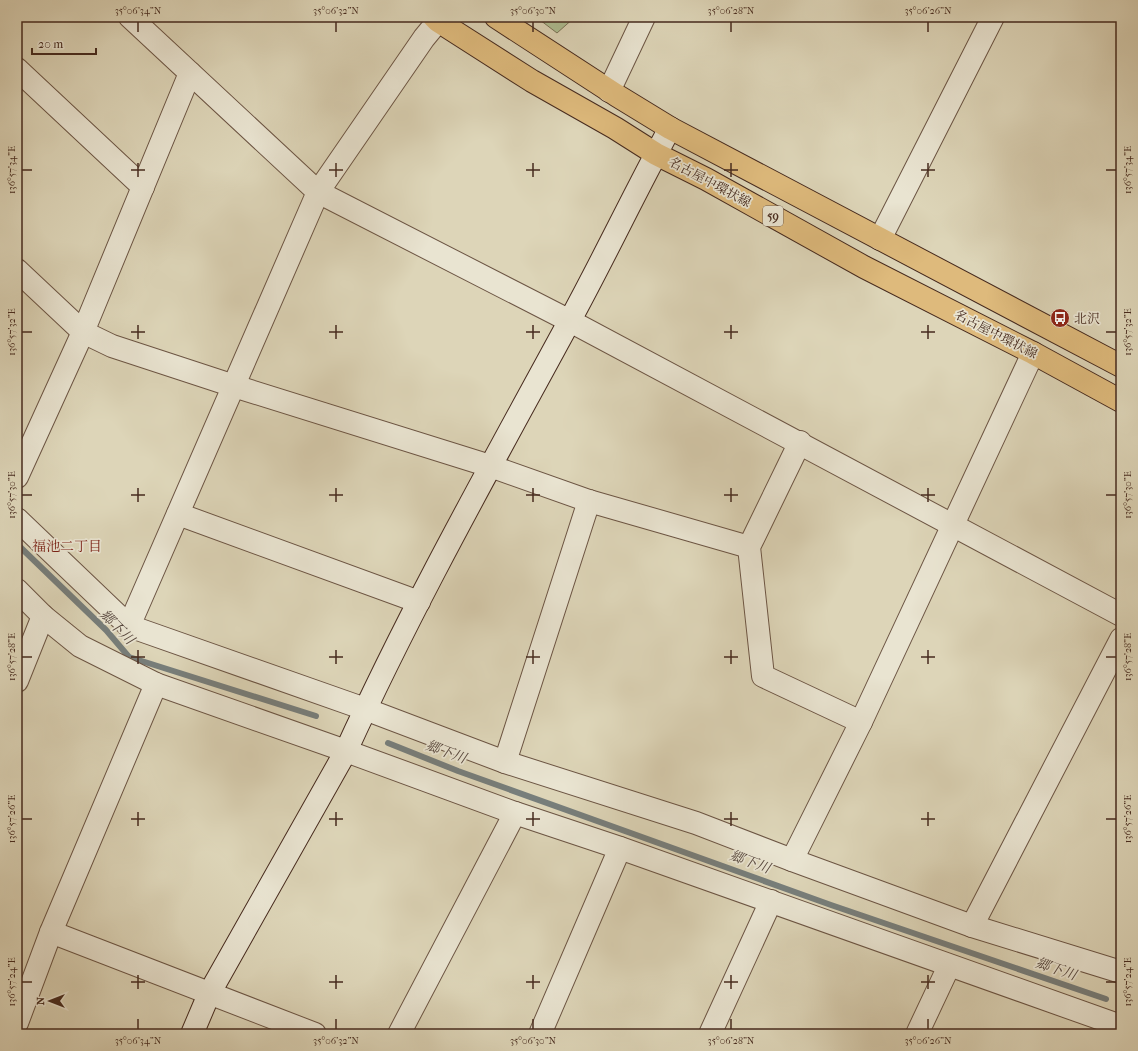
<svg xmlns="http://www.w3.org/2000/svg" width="1138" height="1051" viewBox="0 0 1138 1051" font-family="'IM FELL French Canon','Noto Serif JP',serif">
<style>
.green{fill:#adbe92;stroke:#7a7458}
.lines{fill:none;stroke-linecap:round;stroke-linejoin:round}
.stream{stroke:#777e7b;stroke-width:6}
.street-casing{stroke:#6c5544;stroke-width:24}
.secondary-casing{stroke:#462a1e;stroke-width:24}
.primary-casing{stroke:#462a1e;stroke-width:24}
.street{stroke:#e9e4d1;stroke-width:22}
.secondary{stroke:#e9e4d1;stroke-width:22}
.primary{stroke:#deba7c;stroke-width:22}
.ticks{fill:none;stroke:#462a1e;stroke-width:1.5}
.labels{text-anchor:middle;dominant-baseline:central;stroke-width:3.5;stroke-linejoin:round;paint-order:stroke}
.shield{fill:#e9e4d1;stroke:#776254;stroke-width:1}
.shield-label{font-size:12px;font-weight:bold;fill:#462a1e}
.street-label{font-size:13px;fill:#462a1e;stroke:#e9e4d1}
.poi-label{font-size:13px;fill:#462a1e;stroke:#e9e4d1;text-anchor:start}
.neighbourhood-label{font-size:14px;fill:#7a1f14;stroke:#e9e4d1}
.water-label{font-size:14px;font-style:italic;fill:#56463d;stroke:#e9e4d1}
.neatline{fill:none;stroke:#462a1e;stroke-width:1.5}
.ticks-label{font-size:10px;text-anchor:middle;fill:#462a1e}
</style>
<rect width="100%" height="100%" fill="#ddd5b8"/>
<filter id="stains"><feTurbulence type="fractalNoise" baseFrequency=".005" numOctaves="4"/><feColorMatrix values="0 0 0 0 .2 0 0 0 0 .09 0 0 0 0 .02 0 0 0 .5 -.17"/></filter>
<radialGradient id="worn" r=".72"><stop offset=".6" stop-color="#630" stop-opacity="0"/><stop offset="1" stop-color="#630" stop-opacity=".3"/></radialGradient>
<path class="green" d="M536,17h39l-18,16z"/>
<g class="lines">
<g class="stream">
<path d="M17,544l89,86 23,27 187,59"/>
<path d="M388,743l70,28 373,134 275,94"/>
</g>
<defs>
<g id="street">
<path d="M130,17l188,175 252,129 551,294"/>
<path d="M17,69l126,118"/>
<path d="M609,91l35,-74"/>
<path d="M880,239l113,-222"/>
<path d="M17,270l66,62 29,14 122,40 256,80 99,35 160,46"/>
<path d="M800,442l-51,105 14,129 98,46"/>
<path d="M17,477l66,-145 107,-259"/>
<path d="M178,514l241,88"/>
<path d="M17,519l112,107 236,83 140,53 191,61 96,37 180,66 149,46"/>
<path d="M17,590l26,26 37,30 76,38 190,67 169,62 105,35 501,178"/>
<path d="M129,626l189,-434 106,-154 14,-17"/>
<path d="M17,681l26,-65"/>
<path d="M505,762l84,-261"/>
<path d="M792,860l69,-138 172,-369"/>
<path d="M972,926l149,-287"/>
<path d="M51,932l264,102"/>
<path d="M17,1023l34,-91 105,-248"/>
<path d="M399,1034l116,-221"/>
<path d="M540,1034l80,-186"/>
<path d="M710,1034l61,-133"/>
<path d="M917,1034l32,-68"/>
</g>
<path id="secondary" d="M192,1034l17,-40 137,-243c67,-147 146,-287 223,-429 35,-64 66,-130 101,-194"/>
<g id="primary">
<path d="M434,17l4,4 94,60 83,47 41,26 50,25 158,88 169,86 88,48"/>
<path d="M496,17l120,78 54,33 451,238"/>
</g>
</defs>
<use href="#street" class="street-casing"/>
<use href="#secondary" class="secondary-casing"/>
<use href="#primary" class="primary-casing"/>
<use href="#street" class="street"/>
<use href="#secondary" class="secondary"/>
<use href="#primary" class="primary"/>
</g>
<path class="ticks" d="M138,22v10M336,22v10M533,22v10M731,22v10M928,22v10M138,163v14M336,163v14M533,163v14M731,163v14M928,163v14M22,170h10M131,170h14M329,170h14M526,170h14M724,170h14M921,170h14M1106,170h10M138,325v14M336,325v14M533,325v14M731,325v14M928,325v14M22,332h10M131,332h14M329,332h14M526,332h14M724,332h14M921,332h14M1106,332h10M138,488v14M336,488v14M533,488v14M731,488v14M928,488v14M22,495h10M131,495h14M329,495h14M526,495h14M724,495h14M921,495h14M1106,495h10M138,650v14M336,650v14M533,650v14M731,650v14M928,650v14M22,657h10M131,657h14M329,657h14M526,657h14M724,657h14M921,657h14M1106,657h10M138,812v14M336,812v14M533,812v14M731,812v14M928,812v14M22,819h10M131,819h14M329,819h14M526,819h14M724,819h14M921,819h14M1106,819h10M138,975v14M336,975v14M533,975v14M731,975v14M928,975v14M22,982h10M131,982h14M329,982h14M526,982h14M724,982h14M921,982h14M1106,982h10M138,1019v10M336,1019v10M533,1019v10M731,1019v10M928,1019v10"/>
<defs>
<symbol id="bus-disc" viewBox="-11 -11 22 22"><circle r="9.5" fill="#8f2418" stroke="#e9e4d1"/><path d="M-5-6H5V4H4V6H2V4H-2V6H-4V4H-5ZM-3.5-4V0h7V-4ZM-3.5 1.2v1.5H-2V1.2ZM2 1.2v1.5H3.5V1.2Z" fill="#fff"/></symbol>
</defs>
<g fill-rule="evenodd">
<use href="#bus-disc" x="1049" y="307" width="22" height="22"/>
</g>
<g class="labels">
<rect class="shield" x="763" y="206" width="20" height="20" rx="3"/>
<g class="shield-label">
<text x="773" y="216">59</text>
</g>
<g class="street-label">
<text transform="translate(710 182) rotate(28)">名古屋中環状線</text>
<text transform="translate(996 334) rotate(27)">名古屋中環状線</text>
</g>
<g class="poi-label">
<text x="1074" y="318">北沢</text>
</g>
<g class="neighbourhood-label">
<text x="67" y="546">福池二丁目</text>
</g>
<g class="water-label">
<text transform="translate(117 627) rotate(45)">郷下川</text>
<text transform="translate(446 752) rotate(20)">郷下川</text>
<text transform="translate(750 862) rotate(20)">郷下川</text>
<text transform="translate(1056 969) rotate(19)">郷下川</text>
</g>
</g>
<rect width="1138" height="1051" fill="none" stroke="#ddd5b8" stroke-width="44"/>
<g transform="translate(50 1001) rotate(270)" stroke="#e9e4d1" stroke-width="3" paint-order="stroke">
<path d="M0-3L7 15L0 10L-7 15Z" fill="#462a1e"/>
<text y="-6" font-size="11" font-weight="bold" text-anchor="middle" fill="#462a1e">N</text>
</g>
<path d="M32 48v6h64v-6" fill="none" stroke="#462a1e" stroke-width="2"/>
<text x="38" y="48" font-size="12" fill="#462a1e" stroke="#e9e4d1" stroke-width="3" paint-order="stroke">20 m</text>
<rect x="22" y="22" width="1094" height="1007" class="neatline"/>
<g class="ticks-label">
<text x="138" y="14">35°06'34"N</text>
<text x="336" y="14">35°06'32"N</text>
<text x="533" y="14">35°06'30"N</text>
<text x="731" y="14">35°06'28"N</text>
<text x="928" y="14">35°06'26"N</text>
<text transform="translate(1127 170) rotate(-90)" y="4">136°57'34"E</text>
<text transform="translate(11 170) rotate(-90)" y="4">136°57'34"E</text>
<text transform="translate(1127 332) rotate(-90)" y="4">136°57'32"E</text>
<text transform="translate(11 332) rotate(-90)" y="4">136°57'32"E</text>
<text transform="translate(1127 495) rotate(-90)" y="4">136°57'30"E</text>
<text transform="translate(11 495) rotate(-90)" y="4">136°57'30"E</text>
<text transform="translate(1127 657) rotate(-90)" y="4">136°57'28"E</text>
<text transform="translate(11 657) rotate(-90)" y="4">136°57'28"E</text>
<text transform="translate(1127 819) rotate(-90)" y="4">136°57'26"E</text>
<text transform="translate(11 819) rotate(-90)" y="4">136°57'26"E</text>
<text transform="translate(1127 982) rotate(-90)" y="4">136°57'24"E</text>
<text transform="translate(11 982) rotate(-90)" y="4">136°57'24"E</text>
<text x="138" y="1044">35°06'34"N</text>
<text x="336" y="1044">35°06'32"N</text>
<text x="533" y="1044">35°06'30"N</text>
<text x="731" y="1044">35°06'28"N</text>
<text x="928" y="1044">35°06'26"N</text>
</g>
<rect width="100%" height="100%" filter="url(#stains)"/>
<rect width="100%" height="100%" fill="url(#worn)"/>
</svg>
